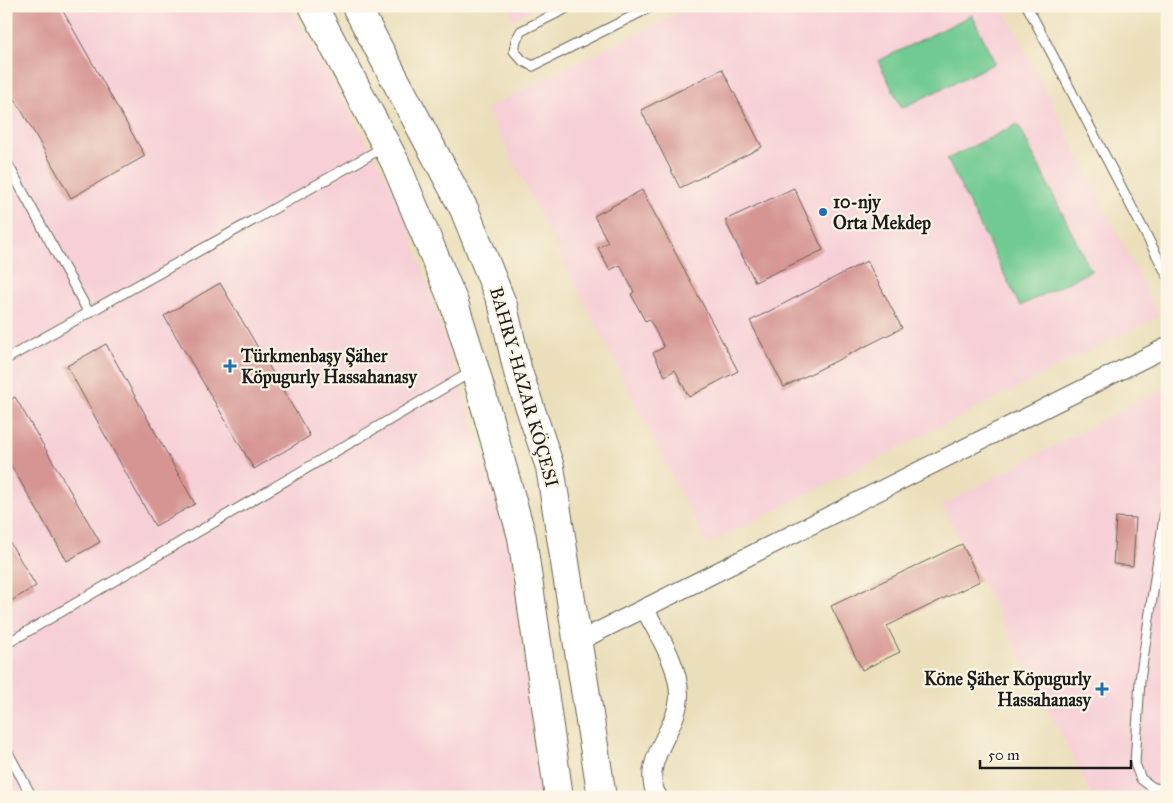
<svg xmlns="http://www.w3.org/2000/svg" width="1173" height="803" viewBox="0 0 1173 803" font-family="'IM FELL Great Primer',serif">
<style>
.built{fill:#f6cfd7}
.green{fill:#70ca91;stroke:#467356}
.building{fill:#d69593}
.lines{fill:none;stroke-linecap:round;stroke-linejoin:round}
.service-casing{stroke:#646054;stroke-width:11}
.minor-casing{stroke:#646054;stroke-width:20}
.trunk-casing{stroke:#646054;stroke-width:30}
.service{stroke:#fff;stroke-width:9}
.minor{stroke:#fff;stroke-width:18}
.trunk{stroke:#fff;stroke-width:28}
.poi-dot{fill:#1f6fb2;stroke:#fcf5e5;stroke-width:2}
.labels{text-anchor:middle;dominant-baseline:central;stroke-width:4.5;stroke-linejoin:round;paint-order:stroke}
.poi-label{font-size:18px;font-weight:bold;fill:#1c1c1c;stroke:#fcf5e5;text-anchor:start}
.street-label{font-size:18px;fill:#1c1c1c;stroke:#fcf5e5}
</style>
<rect width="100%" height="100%" fill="#fcf5e5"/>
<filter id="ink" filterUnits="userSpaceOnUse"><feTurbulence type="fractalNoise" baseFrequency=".02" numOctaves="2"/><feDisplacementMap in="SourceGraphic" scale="10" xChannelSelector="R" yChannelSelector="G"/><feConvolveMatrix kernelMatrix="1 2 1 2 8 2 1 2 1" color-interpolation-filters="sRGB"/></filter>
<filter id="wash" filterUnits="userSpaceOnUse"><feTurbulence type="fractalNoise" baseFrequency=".0096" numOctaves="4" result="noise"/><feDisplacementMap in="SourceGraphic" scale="20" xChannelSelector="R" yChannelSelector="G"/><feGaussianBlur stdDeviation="1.12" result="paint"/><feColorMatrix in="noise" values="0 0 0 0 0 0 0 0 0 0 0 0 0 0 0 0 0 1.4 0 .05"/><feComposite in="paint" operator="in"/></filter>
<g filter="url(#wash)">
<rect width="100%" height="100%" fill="#ebdfbb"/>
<g class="built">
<path d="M6,6h284l110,195 108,330 32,266h-534z"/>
<path d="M507,6h33l-27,14z"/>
<path d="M693,6h310l156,310 -452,229 -221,-437z"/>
<path d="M1167,386v411h-74l-151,-292z"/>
</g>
<g class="green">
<path d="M972,15l23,48 -93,45 -24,-47z"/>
<path d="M1018,124l73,147 -71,35 -73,-147z"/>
</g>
<g id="blocks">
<g class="building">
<path d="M6,6h54l85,150 -74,42 -65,-115z"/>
<path d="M722,69l40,78 -82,41 -39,-78z"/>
<path d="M794,188l29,62 -68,32 -30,-62z"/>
<path d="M642,190l96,181 -49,26 -14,-27 -10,6 -12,-23 11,-6 -15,-28 -4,2 -14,-27 3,-2 -14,-27 -10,5 -12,-22 10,-6 -14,-26z"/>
<path d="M867,261l35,67 -118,59 -34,-66z"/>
<path d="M220,283l90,153 -56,33 -90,-153z"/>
<path d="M106,344l89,160 -40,22 -88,-160z"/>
<path d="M15,397l85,145 -33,19 -61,-104v-55z"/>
<path d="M1116,517l20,1 -3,48 -20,-2z"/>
<path d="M6,536l30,50 -30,18z"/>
<path d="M962,544l18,37 -93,45 13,26 -38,18 -31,-64z"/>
</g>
</g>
</g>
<g filter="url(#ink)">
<use href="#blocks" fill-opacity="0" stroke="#646054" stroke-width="1"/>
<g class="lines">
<defs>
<g id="service">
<path d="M571,6l-50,25 -5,9 -2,11 9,10 10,5 120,-60"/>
<path d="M1027,6l140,269"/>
<path d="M6,161l83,152"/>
<path d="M6,359l378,-212"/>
<path d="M1167,497l-27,183 -5,84 6,15 11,8 15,4"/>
<path d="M6,644l467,-273"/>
<path d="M6,749l26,48"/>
</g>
<g id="minor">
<path d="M645,609c13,26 33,54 34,85 1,34 -42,69 -21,103"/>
<path d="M579,641l588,-294"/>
</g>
<g id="trunk">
<path d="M313,6l82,156 59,141 21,67 47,167 37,260"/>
<path d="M356,6l108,203 39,97 15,66 32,95 52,330"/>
</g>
</defs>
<use href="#service" class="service-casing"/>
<use href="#minor" class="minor-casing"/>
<use href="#trunk" class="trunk-casing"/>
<use href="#service" class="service"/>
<use href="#minor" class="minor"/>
<use href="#trunk" class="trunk"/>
</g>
</g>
<g class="poi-dot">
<circle cx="823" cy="212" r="5"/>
<path d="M227.5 358.5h5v5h5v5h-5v5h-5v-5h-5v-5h5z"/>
<path d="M1099.5 681.5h5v5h5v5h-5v5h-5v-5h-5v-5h5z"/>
</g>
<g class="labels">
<g class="poi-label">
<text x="833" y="202">10-njy<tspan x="833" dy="21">Orta Mekdep</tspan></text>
<text x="241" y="356">Türkmenbaşy Şäher<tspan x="241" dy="21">Köpugurly Hassahanasy</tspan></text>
<text x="1091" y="679" text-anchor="end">Köne Şäher Köpugurly<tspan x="1091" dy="21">Hassahanasy</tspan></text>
</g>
<g class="street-label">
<text transform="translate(524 387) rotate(74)">BAHRY-HAZAR KÖÇESI</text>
</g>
</g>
<rect width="1173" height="803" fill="none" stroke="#fcf5e5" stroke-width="25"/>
<path d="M980 760v8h151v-8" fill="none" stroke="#1c1c1c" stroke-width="2.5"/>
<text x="988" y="760" font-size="15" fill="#1c1c1c" stroke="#fcf5e5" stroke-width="4" paint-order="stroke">50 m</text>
</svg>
